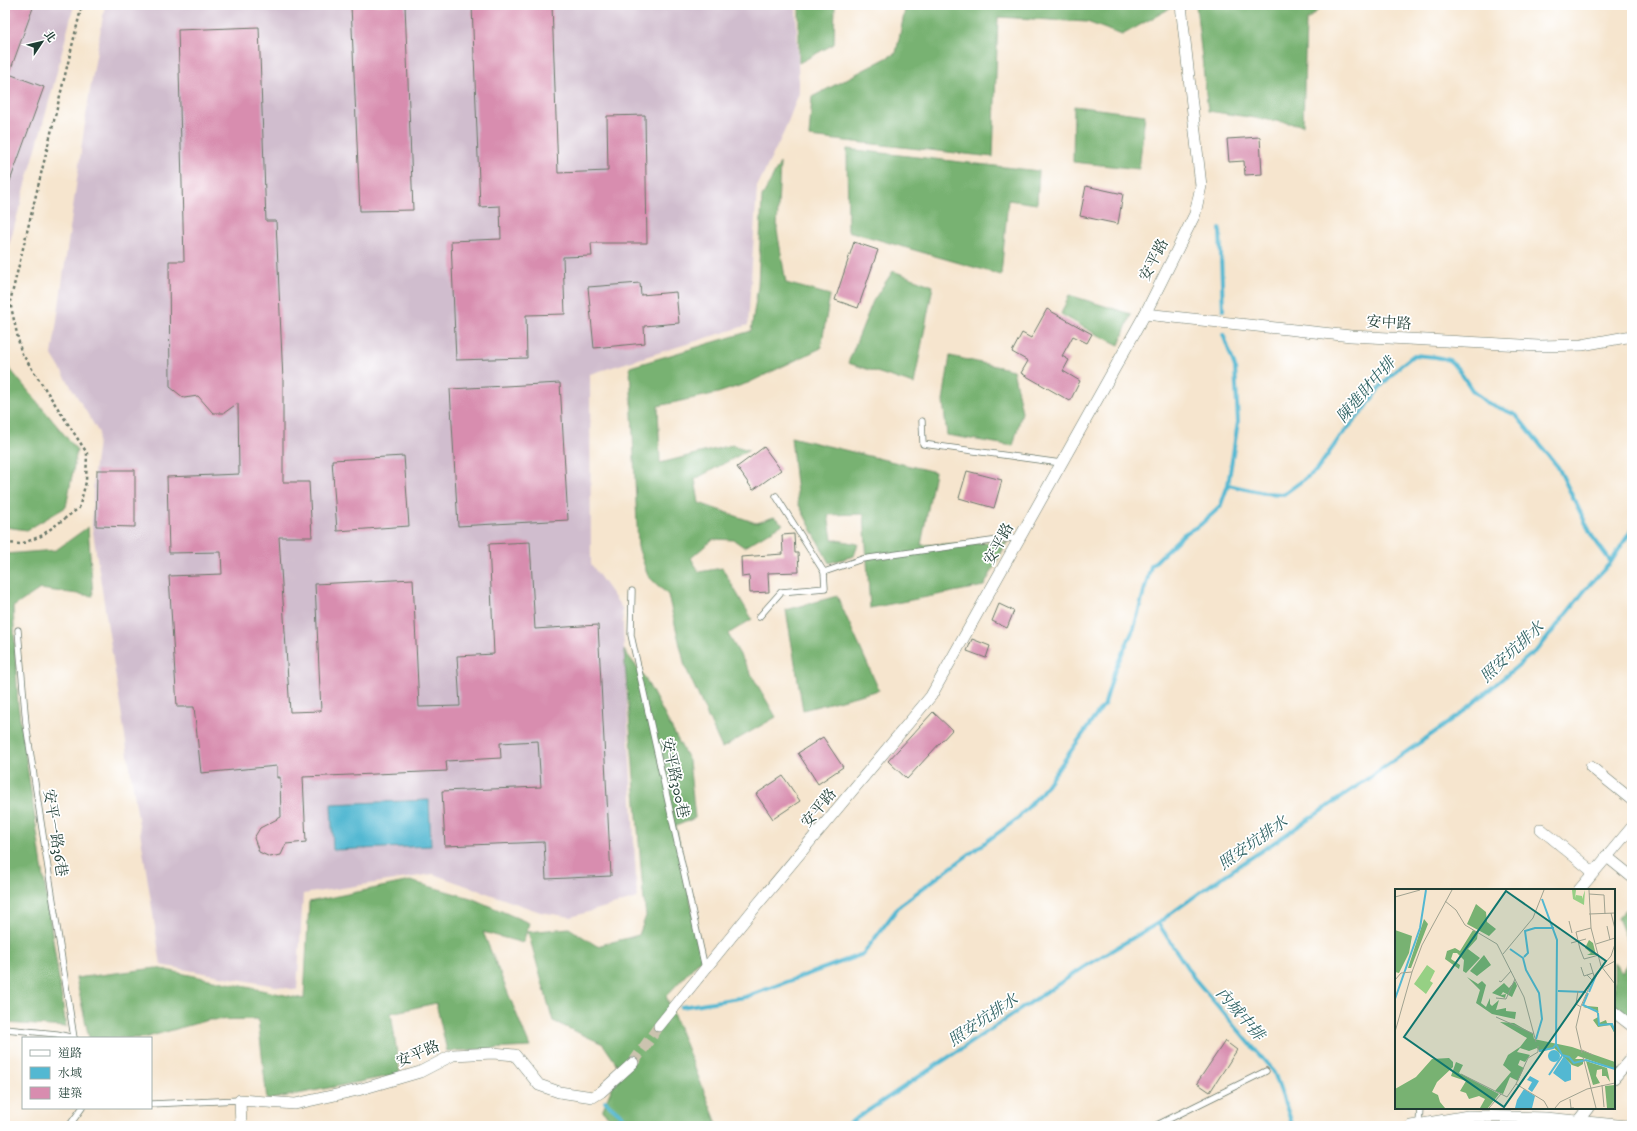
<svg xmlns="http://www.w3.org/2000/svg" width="1637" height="1131" viewBox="0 0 1637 1131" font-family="'IM FELL DW Pica','Noto Serif TC',serif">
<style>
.industrial{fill:#d0bdce}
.forest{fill:#78b272;stroke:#4c7853}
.water{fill:#53b8d2;stroke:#397a83}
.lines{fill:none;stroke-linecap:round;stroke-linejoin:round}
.stream{stroke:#53b8d2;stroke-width:4}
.building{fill:#d88daf}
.minor-tunnel{stroke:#cbc3af;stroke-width:11;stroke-dasharray:11 5.5;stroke-linecap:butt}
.service-casing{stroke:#6a786a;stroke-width:7}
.minor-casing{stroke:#6a786a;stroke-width:12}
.path{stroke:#6a786a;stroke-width:2.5;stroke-dasharray:3 3;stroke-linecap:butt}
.service{stroke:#fff;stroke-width:5.5}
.minor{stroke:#fff;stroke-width:11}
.labels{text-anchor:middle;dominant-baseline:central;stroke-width:3.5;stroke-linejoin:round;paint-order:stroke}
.street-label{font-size:15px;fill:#1f3d34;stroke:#fff}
.water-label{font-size:16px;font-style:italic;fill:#2f6263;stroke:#fff}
.inset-river{fill:none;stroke:#53b8d2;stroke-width:2}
.inset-road{fill:none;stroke:#a0a290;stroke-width:1}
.view{fill:#0f766e;fill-opacity:0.15;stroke:#0f766e;stroke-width:2}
.inset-edge{fill:none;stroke:#1f3d34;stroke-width:2}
</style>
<rect width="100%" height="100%" fill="#fff"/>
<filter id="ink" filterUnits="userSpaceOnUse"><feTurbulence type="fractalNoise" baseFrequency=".025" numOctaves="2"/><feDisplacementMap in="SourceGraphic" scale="8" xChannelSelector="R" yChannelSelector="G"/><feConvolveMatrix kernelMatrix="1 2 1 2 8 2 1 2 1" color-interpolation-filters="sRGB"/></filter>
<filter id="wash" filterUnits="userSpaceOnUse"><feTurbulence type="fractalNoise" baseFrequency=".012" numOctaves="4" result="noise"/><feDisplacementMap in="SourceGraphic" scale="16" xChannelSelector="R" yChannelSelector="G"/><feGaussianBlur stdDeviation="0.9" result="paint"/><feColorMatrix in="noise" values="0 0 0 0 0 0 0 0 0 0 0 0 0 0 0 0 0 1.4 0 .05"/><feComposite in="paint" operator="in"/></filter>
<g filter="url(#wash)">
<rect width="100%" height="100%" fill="#f6e5ce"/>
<g class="industrial">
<path d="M5,5h69l-22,86 -43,154 -4,-1z"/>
<path d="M105,5h691l3,88 -15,39 -27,55 -9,138 -158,49 1,190 31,44 15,290 -66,19 -31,-5 -107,-38 -130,20 -6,96 -136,-25 -69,-439 2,-53 5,-40 -47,-78 36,-253z"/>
</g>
<g class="forest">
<path d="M799,5h36l-1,39 -35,19z"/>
<path d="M906,5h270l-54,30 -35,-13 -89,-5 -5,140 -184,-20 3,-40 84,-44z"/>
<path d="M1196,5h128l-18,16 -3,104 -95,-14z"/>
<path d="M1074,106l71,9 -6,54 -66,-7z"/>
<path d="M847,149l192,22 -2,33 -29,-4 -7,75 -153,-44z"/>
<path d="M780,163l-3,67 9,53 44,12 -9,53 -73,35 -30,10 -60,13 2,57 72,-18 17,5 -54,29 4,24 57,20 18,-6 9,7 -39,23 -10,-7 -21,-1 -22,19 8,14 23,-4 30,51 -24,15 48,83 -54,31 -37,-82 -17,-71 -20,-19 -10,-29 -8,-180 121,-36 7,-45 4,-89z"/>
<path d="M893,271l40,15 -19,98 -66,-21 25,-62z"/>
<path d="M1069,295l62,19 -12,31 -27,-13 -31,-18z"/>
<path d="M950,356l63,14 9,42 -9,34 -66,-11 -4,-34z"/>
<path d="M5,363l72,87 -11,57 -39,23 -22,-3z"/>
<path d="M791,437l144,35 -14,73 86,-3 -23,44 -114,22 -6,-94 -36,1 4,24 26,5 -4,12 -25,7 -31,-60z"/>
<path d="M88,527l5,69 -53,-7 -27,18 5,98 48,322 -61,-4v-469l51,-4z"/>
<path d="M837,596l42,94 -76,20 -17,-100z"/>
<path d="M624,650l21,28 44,83 6,57 -19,8 26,132 -36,38 52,130h-99l-17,-15 18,-42 -17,-25 -50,-23 -25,-89 41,-4 28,18 42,-11 7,-19 -3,-24z"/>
<path d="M410,881l61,17 58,25 -6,20 -40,-11 47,115 -83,4 -11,-48 -45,10 9,61 -133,26 -9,-81 -50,1 -64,18h-55l-13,-60 80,-10 148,31 5,-97z"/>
<path d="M1632,903v49l-14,-34z"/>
<path d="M1632,953v67l-18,-15v-42l8,10z"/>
</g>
<path class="water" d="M429,800l2,46 -98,4 -2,-46z"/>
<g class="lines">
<g class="stream">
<path d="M1220,229l3,81"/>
<path d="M1228,485l36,8 20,1 33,-24 23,-33 24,-27 16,-23 20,-21 14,-11 22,2 13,3 10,10 13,20 14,12 30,13 42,52 34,69 19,26"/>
<path d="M1158,923l36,55 80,94 19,54"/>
<path d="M681,1007l64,-10 118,-43 37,-49 117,-86 24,-26 64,-90 10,-34 19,-41 17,-62 33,-32 16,-9 20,-18 8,-22 10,-63 -3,-55 -12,-33"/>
<path d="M605,1101l29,25"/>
<path d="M845,1126l239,-159 74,-44 48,-35 118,-79 134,-93 82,-69 45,-57 26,-28 21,-33"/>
</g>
</g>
<g id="blocks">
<g class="building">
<path d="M5,5h29l-25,69 35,13 -38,105h-1z"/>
<path d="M351,5h54l8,205 -53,1z"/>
<path d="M472,5h80l6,168 50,-2 -1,-55 38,-1 2,128h-56l1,13 -29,1 2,57 -39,1 1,43 -71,2 -5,-119 50,-2 -1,-33 -20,1z"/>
<path d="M259,27l7,194h10l7,160v101h26l3,55h-33l11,175 31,-1 -6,-127 98,-5 6,128 41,-1 -3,-50 37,-2 -5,-110 41,-2 5,87 63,-4 13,251 -65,3 -2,-37 -99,4 -3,-55 99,-4 -3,-46 -38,2 1,15 -55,3 1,10 -144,6 3,65 -20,2 -5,11 -11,2 -11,-5 -5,-14 6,-10 21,-11 -1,-40 -3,1v-12l-76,7 -7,-66h-17l-8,-131 53,-2 -1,-22 -52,1 -2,-76 72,-3 -1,-71 -14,10h-11l-15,-17 -14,2 -14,-11 -1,-126h15l-6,-231z"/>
<path d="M1260,137l2,37 -17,1 -1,-14 -15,1 -2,-23z"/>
<path d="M1086,186l37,8 -5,30 -38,-8z"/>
<path d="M854,242l24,8 -20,58 -23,-8z"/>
<path d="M640,283l1,12 35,-3 3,31 -35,3 1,17 -51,5 -6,-61z"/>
<path d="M1047,309l45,25 -5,9 -14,-7 -11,20 7,4 -6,11 17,10 -10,20 -49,-28 7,-12 -16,-9 10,-19 9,5z"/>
<path d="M560,383l8,137 -110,6 -8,-137z"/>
<path d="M764,447l17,23 -28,20 -16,-23z"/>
<path d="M404,456l5,70 -72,5 -5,-71z"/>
<path d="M97,470h38v57l-39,-1z"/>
<path d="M967,471l35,9 -8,28 -35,-10z"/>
<path d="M794,534l1,19h3l1,19 -31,1 1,19 -19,1 -1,-17 -7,1 -1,-20 42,-3 -1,-19z"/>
<path d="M999,604l15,7 -7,17 -15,-7z"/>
<path d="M972,639l18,7 -4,12 -19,-7z"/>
<path d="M933,712l19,18 -45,49 -19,-18z"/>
<path d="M823,737l20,30 -25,17 -20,-31z"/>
<path d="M783,776l17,25 -27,18 -17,-25z"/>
<path d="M1225,1041l12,9 -27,42 -13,-9z"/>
</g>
</g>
</g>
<g filter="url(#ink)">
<use href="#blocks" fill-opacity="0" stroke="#6a786a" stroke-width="1"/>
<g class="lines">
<path class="minor-tunnel" d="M633,1063l26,-37"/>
<defs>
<g id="service">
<path d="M922,421l1,23 138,19"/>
<path d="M776,496l48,76 38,-13 158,-22"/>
<path d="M632,591l-1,44 74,333"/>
<path d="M759,617l22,-25 44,-4 -1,-16"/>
<path d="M18,630l8,94 48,314"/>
<path d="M5,1029l52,5 17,4"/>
<path d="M151,1104l89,-4"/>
<path d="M1419,1124l1,-16"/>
<path d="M69,1126l13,-18"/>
<path d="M1155,1126l111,-55"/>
</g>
<g id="minor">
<path d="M1145,314l206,22 188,10 43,-1 50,-9"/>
<path d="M1591,767l41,33"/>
<path d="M1541,829l52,43"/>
<path d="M1606,856l26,21"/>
<path d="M1579,890l53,-63"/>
<path d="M1614,1012l18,14"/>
<path d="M659,1026l98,-121 174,-209 214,-382 50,-100 6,-28 -20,-181"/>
<path d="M1614,1078l18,-21"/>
<path d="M1575,1125l13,-17"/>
<path d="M241,1126l-1,-26 55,4 63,-14 62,-18 33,-17 40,-2 22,2 24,30 20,7 34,5 8,-5 32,-29"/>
<path d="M1411,1126l57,-10 78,2 81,8"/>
</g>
</defs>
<use href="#service" class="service-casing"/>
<use href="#minor" class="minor-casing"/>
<path class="path" d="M5,543l16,1 20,-8 38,-28 7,-26 1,-29 -66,-101 -11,-50 72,-297"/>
<use href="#service" class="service"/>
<use href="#minor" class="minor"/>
</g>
</g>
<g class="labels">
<g class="street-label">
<text transform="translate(1154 260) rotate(-63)">安平路</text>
<text transform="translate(1389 323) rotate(3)">安中路</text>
<text transform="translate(999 544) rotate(-61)">安平路</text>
<text transform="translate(675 778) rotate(78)">安平路300巷</text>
<text transform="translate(819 808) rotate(-50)">安平路</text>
<text transform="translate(55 833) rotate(81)">安平一路36巷</text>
<text transform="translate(418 1054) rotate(-23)">安平路</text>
</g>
<g class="water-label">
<text transform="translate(1366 390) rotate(-49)">陳進財中排</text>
<text transform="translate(1512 652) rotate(-43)">照安坑排水</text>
<text transform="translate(1253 843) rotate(-35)">照安坑排水</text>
<text transform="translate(1240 1014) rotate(49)">內城中排</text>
<text transform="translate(983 1020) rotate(-34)">照安坑排水</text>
</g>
</g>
<g transform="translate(1395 889)">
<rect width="220" height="220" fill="#f6e5ce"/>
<path d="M177,1h4l-1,8 1,-3 6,1v3l3,-9 -1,15 -11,-6zM32,76l8,6 -5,10 3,2 -7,11 -12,-10z" fill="#96d084"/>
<path d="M81,15l10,8 1,10 9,7 -7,7 -22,-12zM29,30l4,5 -17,44h-3zM0,41l17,6 -3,17 -10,20 -4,-1zM78,41l5,2 -1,7 -9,10 12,9 -14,15 -3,-2 1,-11 -7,-7h-4l-2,6 9,6 -1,4 -14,-10 2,-8 8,-3 5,3zM194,51l4,3 3,12h-9l4,-2 -6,-5zM89,66l7,10 -14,11 -7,-5zM72,88l11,7 4,-3 4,4 -5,18 5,4 4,-9v6l2,2 7,-6 -3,10 10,-2v3l10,1 -1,7 -23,-5 -16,-11 4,-13zM120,92l2,5 -5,11 -9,-5 -2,3 5,-1 -1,4 -13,-5 12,-10 5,5zM192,117l11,1 1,16 7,-3 1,3h5l3,11 -5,-9 -12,2 -5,-7 5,-3 -2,-7 -13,-3zM105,133l14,1 19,11 1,5 38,8 43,15v7l-37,-13 -3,3h8v5l-5,3 -6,-2 -18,-17 -14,4 -3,-4 -8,3 -9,-3 -3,4 13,3 -5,7 -5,-2 -2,5 6,3 -6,13 -8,-4 -7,17 -8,-3 16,-19 -8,-7 5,-10 12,-8 7,-9zM54,169l4,4v5l-16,15 -5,10 6,3 2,7 5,6h-50v-19l21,-12 16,-18zM191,172l21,7 3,14 -4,-6h-4v-7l-5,1 -1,6 4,7 -7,2zM61,173l7,3 -4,8 40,21 -11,14h-12h4l5,-9 -6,-3 -10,3 -3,-6 -6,-2 6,-10 -15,-5zM220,196v23h-8l-2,-22z" fill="#78b272"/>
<path d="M153 167a6 6 0 1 1 12 0a6 6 0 1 1-12 0ZM169,167l7,9v15l-6,2 -12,-9zM135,187l9,5 -3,5 -3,-2 3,2 -4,6 -4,-3 4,-7 -5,-2zM129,200l11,7 -3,12h-17l2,-8z" fill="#53b8d2"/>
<path class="inset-river" d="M147,10l15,41 -1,104 6,11 7,2 5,6 12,-3 29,9M115,60l13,9 3,12 13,23 3,26 -6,20M129,68l4,-4 -3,-22 10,-3h19M163,102l28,1M194,103l7,-17M193,104l-5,12 15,7M0,110l25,-71 6,-38M203,124l1,12 13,-1 3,8M144,162l14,-3 3,-4M154,186l13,-19"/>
<path class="inset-road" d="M194,1l2,38 10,38 14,18M194,5l15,1 1,19M0,8l25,-7M50,12l11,9 9,15 32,19 27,53 12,45M216,24l4,16M194,25l26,-1M174,32l3,12M212,37l3,14M196,39l-15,4 4,17 4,10 15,-4M176,54l15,-4M201,55l19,-6M108,65l30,-36 11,-28M195,74l4,13M186,78l3,9 3,-1M207,79l13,-7M0,91l6,-7 11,-1M197,91l-5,-5 6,-2M104,92l2,1 10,-11M183,102l-2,13 5,3M101,109l10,1 9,-20M101,128l38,17M0,143l17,-60 10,-27 30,-55M143,157v6l-10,6 -12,26 28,17 4,7M187,161l11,5M187,164l-6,-26 5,-21 13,-30 17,-20 4,-12M188,168l13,51M66,185l40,20M207,196l2,22M175,210l1,9h3M94,219l12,-14 6,3 9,-13M160,219l5,-6 27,-13 28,-6"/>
<path class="view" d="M111,2l100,70 -102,146 -100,-70z"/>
<rect width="220" height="220" class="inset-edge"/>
</g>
<rect width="1637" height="1131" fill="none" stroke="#fff" stroke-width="20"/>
<rect x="22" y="1037" width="130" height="72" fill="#ffffff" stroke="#a5b1ae"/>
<rect x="30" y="1050" width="20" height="6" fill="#ffffff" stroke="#a5b1ae"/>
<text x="58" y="1057" font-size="12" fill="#1f3d34">道路</text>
<rect x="30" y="1067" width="20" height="12" fill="#53b8d2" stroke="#a5b1ae"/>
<text x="58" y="1077" font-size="12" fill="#1f3d34">水域</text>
<rect x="30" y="1087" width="20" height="12" fill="#d88daf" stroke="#a5b1ae"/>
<text x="58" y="1097" font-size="12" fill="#1f3d34">建築</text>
<g transform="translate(42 42) rotate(55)" stroke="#ffffff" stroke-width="3" paint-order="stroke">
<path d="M0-3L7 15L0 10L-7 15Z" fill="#1f3d34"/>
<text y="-6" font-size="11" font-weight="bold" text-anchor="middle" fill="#1f3d34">北</text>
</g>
</svg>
